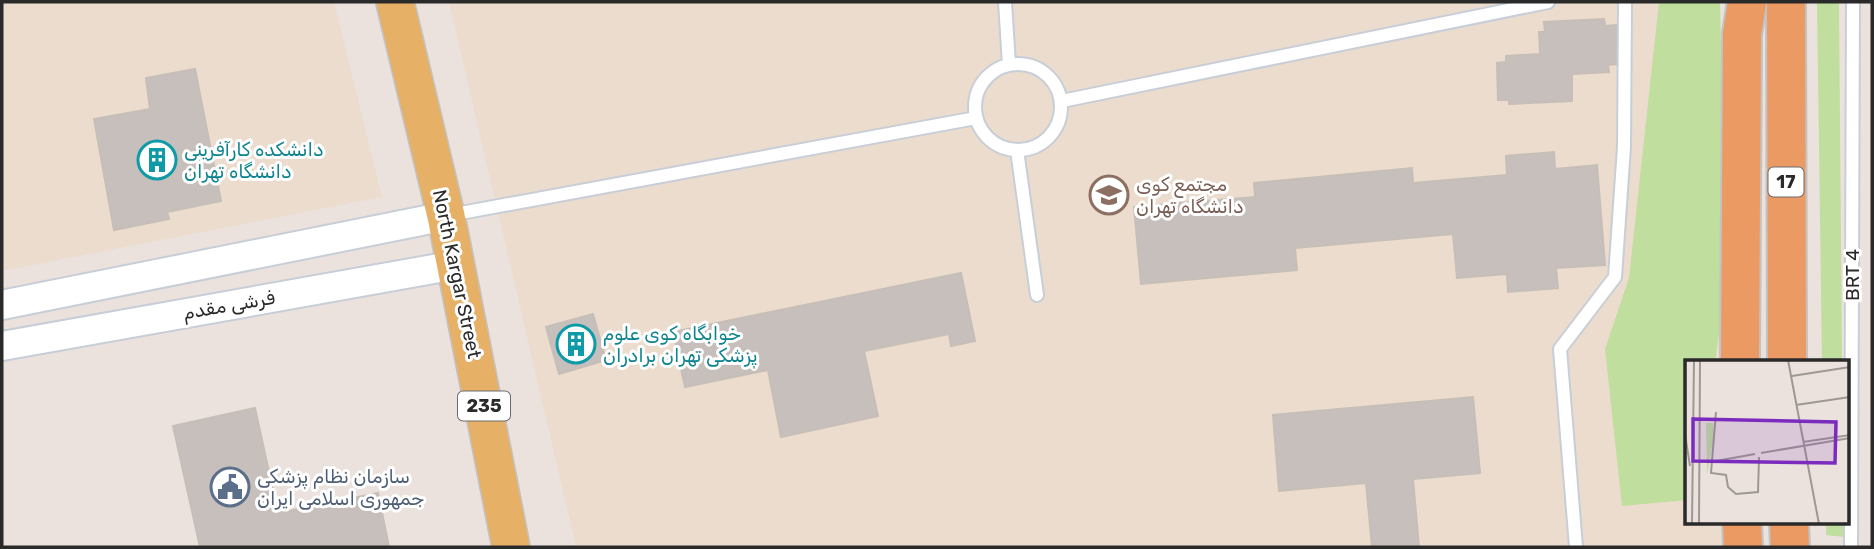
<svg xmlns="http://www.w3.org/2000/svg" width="1874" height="549" viewBox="0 0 1874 549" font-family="Rubik,'Noto Naskh Arabic',sans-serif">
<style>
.education{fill:#ebdccd}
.green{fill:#c0de9d}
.building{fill:#c6bfbc;stroke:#c6beb7;stroke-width:2}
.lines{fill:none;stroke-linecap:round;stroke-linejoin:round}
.service-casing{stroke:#c8ced7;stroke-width:16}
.tertiary-casing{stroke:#c8ced7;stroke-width:32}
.primary-casing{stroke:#c3c3c3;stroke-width:40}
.trunk-casing{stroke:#c3c3c3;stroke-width:42}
.service{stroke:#fff;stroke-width:12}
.tertiary{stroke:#fff;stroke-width:28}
.primary{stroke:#e6b067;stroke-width:37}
.trunk{stroke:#ec9a64;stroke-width:38}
.labels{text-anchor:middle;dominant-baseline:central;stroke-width:6;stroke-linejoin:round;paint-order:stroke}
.shield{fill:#fff;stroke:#6a6a6a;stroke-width:2}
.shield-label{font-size:18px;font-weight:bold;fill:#2a2a2a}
.culture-label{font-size:19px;fill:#0d838f;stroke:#fff;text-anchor:start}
.education-label{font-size:19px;fill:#785e54;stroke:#fff;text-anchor:start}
.street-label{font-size:19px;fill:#2a2a2a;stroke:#fff}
.service-label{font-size:19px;fill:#4e5e75;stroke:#fff;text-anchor:start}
.inset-road{fill:none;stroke:#9e9895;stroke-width:2}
.view{fill:#7b2cbf;fill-opacity:0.15;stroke:#7b2cbf;stroke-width:3.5}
.inset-edge{fill:none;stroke:#2a2a2a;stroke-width:3.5}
</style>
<rect width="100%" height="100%" fill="#ebe2dd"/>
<g class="education">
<path d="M2,2h332l48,195 -380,74z"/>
<path d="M449,2h1271l8,360h-41v161h41l-1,24h-1151z"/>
</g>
<g class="green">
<path d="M1659,2h61l6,284 -11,76h-28v138l-65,6 -17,-157 24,-71z"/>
<path d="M1817,2h22l3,360h-20z"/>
<path d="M1826,523h18v14l-18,-2z"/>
</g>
<g class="building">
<path d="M1604,19l1,7 11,-1v39l-8,1 1,7 -37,2v27l-63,3v-4h-11l-1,-37 9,-1v-6l34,-2 -1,-22h6l-1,-10z"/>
<path d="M195,69l26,132 -54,11 2,7 -55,11 -20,-111 56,-10 -4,-31z"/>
<path d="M1554,152l1,17 42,-4 8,100 -49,3 2,20 -50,4 -1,-18 -50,4 -4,-44 -158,14 2,22 -156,14 -7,-77 121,-10 -1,-14 158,-15 1,15 94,-8 -1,-19z"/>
<path d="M961,273l14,68 -24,5 -2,-12 -85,17 14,65 -97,21 -13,-67 -83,17 -12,-55z"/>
<path d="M593,314l13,46 -47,14 -13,-47z"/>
<path d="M1473,397l7,76 -67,6 6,68h-47l-6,-64 -87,8 -6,-76z"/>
<path d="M255,408l23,105 100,-20 11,54h-189l-27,-121z"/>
</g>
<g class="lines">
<defs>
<g id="service">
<path d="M1005,2l4,62"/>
<circle cx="1018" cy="107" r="43"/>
<path d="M1062,101l486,-99"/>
<path d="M1017,150l20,145"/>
<path d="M450,215l526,-97"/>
<path d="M1576,547l-16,-198 55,-72 9,-130 1,-145"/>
<path d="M1851,547l2,-545"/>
</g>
<g id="tertiary">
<path d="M2,305l444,-89"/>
<path d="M2,346l454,-81"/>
</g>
<path id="primary" d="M395,2l51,214 65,331"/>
<g id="trunk">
<path d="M1786,2l1,360"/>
<path d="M1740,362l2,-328 5,-32"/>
<path d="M1742,523l1,24"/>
<path d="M1789,523l1,24"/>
</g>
</defs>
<use href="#service" class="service-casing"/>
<use href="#tertiary" class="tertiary-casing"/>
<use href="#primary" class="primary-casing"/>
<use href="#trunk" class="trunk-casing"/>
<use href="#service" class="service"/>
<use href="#tertiary" class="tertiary"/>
<use href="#primary" class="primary"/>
<use href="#trunk" class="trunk"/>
</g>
<defs>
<symbol id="building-ring" viewBox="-11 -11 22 22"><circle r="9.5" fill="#fff" stroke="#0f9aa8" stroke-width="1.5"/><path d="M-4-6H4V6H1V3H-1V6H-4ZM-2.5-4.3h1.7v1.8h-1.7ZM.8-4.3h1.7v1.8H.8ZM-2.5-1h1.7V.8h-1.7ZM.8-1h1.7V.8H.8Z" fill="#0f9aa8"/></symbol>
<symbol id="university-ring" viewBox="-11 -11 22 22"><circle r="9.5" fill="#fff" stroke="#8d6e63" stroke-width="1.5"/><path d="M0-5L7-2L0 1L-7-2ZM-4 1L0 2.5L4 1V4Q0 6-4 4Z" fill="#8d6e63"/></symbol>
<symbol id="civic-ring" viewBox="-11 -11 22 22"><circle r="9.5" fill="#fff" stroke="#5c6f8a" stroke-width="1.5"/><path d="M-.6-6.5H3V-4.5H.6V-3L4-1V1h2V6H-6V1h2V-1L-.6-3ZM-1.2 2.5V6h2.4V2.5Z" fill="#5c6f8a"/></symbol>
</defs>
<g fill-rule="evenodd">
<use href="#building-ring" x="135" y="138" width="44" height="44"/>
<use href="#university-ring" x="1087" y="173" width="44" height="44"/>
<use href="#building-ring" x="554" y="322" width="44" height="44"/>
<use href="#civic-ring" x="208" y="465" width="44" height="44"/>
</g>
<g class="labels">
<g class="shield">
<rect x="1768.5" y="167.5" width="35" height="29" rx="5"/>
<rect x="458" y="391.5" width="52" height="29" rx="5"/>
</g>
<g class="shield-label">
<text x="1786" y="182">17</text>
<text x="484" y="406">235</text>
</g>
<g class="culture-label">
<text x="184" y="149">دانشکده کارآفرینی<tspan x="184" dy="22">دانشگاه تهران</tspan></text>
<text x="603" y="333">خوابگاه کوی علوم<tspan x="603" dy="22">پزشکی تهران برادران</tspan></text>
</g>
<g class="education-label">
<text x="1136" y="184">مجتمع کوی<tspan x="1136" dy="22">دانشگاه تهران</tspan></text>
</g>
<g class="street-label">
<text transform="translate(457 274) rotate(78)">North Kargar Street</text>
<text transform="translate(1852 275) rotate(-90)">BRT 4</text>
<text transform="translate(229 305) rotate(-10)">فرشی مقدم</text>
</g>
<g class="service-label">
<text x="257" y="476">سازمان نظام پزشکی<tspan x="257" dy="22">جمهوری اسلامی ایران</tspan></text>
</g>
</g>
<g transform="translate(1685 360)">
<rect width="164" height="164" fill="#ebe2dd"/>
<path d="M21,63h7l1,12 -7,39z" fill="#c0de9d"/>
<path class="inset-road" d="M103,0l31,164M107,16l58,-9M111,45l54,-8M31,52l-5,61 15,2 2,12 8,7 22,-2 1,-35M0,74l5,32M118,82l47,-7M76,93l89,-15M31,101l39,-7M7,164l2,-164M14,164l1,-164"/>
<path class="view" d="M8,59l143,3 -1,41 -142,-2z"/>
<rect width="164" height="164" class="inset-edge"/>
</g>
<rect width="1874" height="549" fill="none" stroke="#2a2a2a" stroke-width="7"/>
</svg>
